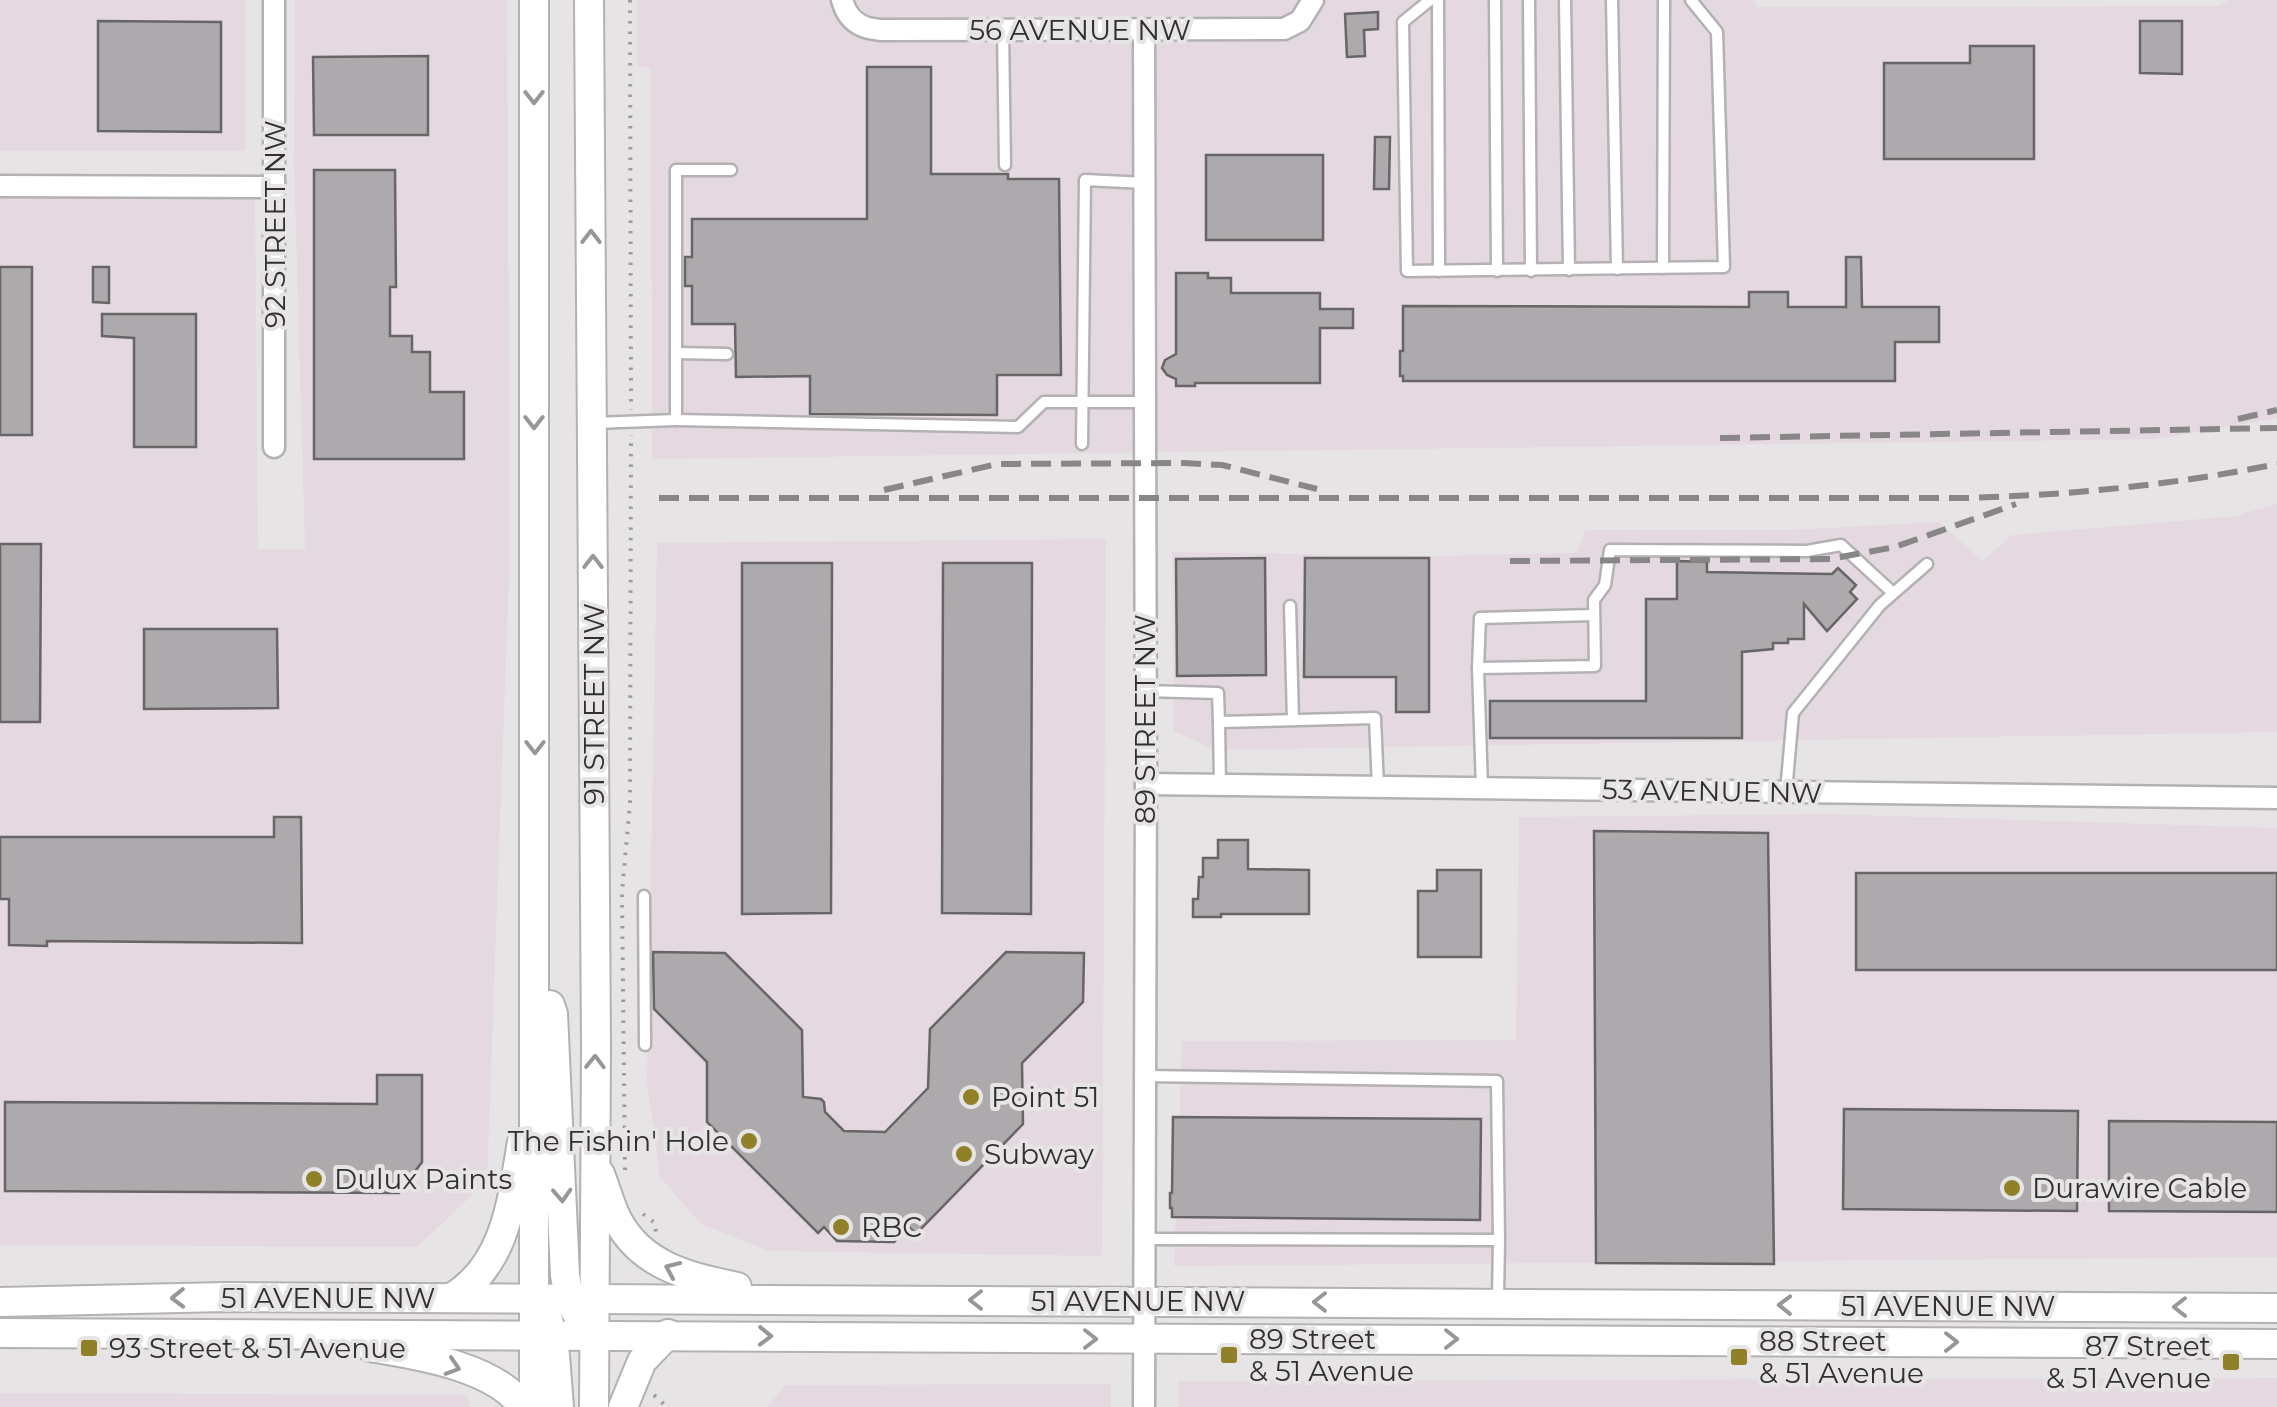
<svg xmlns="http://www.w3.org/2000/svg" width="2277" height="1407" viewBox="0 0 2277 1407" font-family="Montserrat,sans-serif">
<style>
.built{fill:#e4d9e1}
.building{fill:#adaaad;stroke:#686567;stroke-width:2.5}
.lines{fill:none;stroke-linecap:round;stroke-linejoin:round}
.lane-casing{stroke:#b4b1b3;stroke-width:15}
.street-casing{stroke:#b4b1b3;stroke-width:25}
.secondary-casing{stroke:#b4b1b3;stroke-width:32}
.path{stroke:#9d9b9c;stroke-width:4;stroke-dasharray:2.5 8;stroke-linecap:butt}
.lane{stroke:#fff;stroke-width:10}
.street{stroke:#fff;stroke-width:20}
.secondary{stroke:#fff;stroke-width:28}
.rail{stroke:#898688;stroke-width:6;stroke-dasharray:20 10;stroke-linecap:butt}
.oneway{stroke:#989798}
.poi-dot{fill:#908027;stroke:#e7e4e6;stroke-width:4}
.labels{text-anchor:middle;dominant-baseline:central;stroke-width:8;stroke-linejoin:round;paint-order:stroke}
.street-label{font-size:28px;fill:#312f30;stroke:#e7e4e6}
.poi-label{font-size:28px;fill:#312f30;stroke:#e7e4e6;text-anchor:start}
</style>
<rect width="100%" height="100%" fill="#e7e4e6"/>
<g class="built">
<rect x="0" y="0" width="245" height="151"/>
<path d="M295,0h212l3,547 -23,634 -70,66 -417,-2v-1047l255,-2 3,353h47l-11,-388z"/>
<path d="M637,0h1118l1,7 463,-1 10,-6h48v418l-120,21 -1505,20 -1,-391 -14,-2z"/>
<path d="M2277,504v228l-1061,18 -42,-19 -2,-179 261,4 144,-3 8,-23h205l149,-8 43,39 30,-26 224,-19z"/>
<path d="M1106,539l-4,717 -333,-5 -68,-27 -41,-47 -13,-94 10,-540z"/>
<path d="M1829,814l448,14v429l-1103,9 8,-225 334,-1 3,-223z"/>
<path d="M2277,1378v29h-1099v-26z"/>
<path d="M1111,1384v23h-344l19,-22z"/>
<path d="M0,1393l467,2 4,12h-471z"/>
</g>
<g class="building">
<path d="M1378,12v17l-14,1 1,26 -18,1 -2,-43z"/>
<path d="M98,21l123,1v110l-123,-1z"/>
<path d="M2140,21h42v53l-42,-1z"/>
<path d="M1970,46h64v113h-150v-96h86z"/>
<path d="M428,56v79h-114l-1,-78z"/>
<path d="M867,67h64v107h77v5h51l2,196h-64v40l-187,-1v-38l-74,1 -1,-53h-43v-38h-7v-29h7v-38h175z"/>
<path d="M1375,137h15l-1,52h-15z"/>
<rect x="1206" y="155" width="117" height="85"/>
<path d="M314,170h81l1,117h-6v49h22v16h18v40h34v67h-150z"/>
<path d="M1846,257h15l1,50h77v35h-44v39h-492v-5h-3v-25h3v-45l346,1v-15h39v15h58z"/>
<rect x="0" y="267" width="32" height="168"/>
<path d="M93,267h16v36l-16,-1z"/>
<path d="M1176,273h32v5h23v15h89v16h33v19h-33v55h-125v3h-19v-7l-9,-4 -5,-7 3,-8 11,-6z"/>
<path d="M102,314h94v133h-62v-109l-32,-2z"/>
<path d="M0,544h41l-1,178h-40z"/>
<path d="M1265,558l1,117 -89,1 -1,-117z"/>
<path d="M1305,558h124v154h-33v-35h-92z"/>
<path d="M1677,561l30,1v10l125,2 6,-6 18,17 -6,7 7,7 -30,32 -23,-27v35h-16v4h-15v6l-31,3v86h-252v-37h156v-102h31z"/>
<path d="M742,563h90l-1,350 -89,1z"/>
<path d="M943,563h89l-1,351 -89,-1z"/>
<path d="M144,629h133l1,79 -134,1z"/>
<path d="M274,817h27l1,126 -255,-2v5l-38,-1v-46h-9v-62h274z"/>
<path d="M1594,831l174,2 6,431 -178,-1z"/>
<path d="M1218,840h30v29l61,1v44h-88v3h-28v-18h5l1,-22h4v-19h15z"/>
<path d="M1437,870h44v87h-63v-66h19z"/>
<rect x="1856" y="873" width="421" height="97"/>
<path d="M653,952l72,1 77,77 1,67 18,2 3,3 1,10 19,19 41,1 43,-44 2,-59 76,-77 78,1 -1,49 -61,61 1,61 -107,110 -7,-7 -15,15 -57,-1 -13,-14 -6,6 -111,-111v-60l-53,-53z"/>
<path d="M377,1075h45v87l-23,31 -394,-2v-89l372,2z"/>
<path d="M1844,1109l234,2 -1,100 -234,-2z"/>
<path d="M1173,1117l308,2 -1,101 -308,-3v-9h-2v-15h2z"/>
<path d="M2109,1121l168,1v90l-168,-1z"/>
</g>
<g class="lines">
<defs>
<g id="lane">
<path d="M1430,0l-27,22 4,249 317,-4 -7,-235 -26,-32"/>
<path d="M1438,0l1,271"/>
<path d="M1495,0l2,271"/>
<path d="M1529,0l2,271"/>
<path d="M1565,0l4,270"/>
<path d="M1612,0l5,269"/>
<path d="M1003,30l2,135"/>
<path d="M1663,268l1,-268"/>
<path d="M676,353l51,1"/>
<path d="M676,420l342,7 26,-25h101"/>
<path d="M594,423l82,-3v-250h55"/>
<path d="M1082,444l3,-264 60,3"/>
<path d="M1290,606l3,114"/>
<path d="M1478,668l2,-50 114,-3"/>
<path d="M1145,691l73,2 1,29"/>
<path d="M1220,785l-1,-63 156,-4 3,69"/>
<path d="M1482,788l-4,-120 117,-2 -1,-66 11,-15 5,-35 197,1 34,-6 52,48"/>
<path d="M1786,792l7,-79 87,-108 47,-41"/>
<path d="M644,896l1,149"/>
<path d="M1145,1076l352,5 2,159 -354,-1"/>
<path d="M1498,1299l1,-59"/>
</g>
<g id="street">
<path d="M274,0v447"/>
<path d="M842,0c4,15 12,24 26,28l12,2 404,-1 16,-8 13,-21"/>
<path d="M0,186l275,1"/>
<path d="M1146,784l1131,14"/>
<path d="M1144,1407l2,-623 -2,-754"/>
</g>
<g id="secondary">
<path d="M534,0v1407"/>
<path d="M589,0l7,1047 -2,360"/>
<path d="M550,1005l3,9 12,261 4,24 8,15"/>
<path d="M600,1174c6,15 10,31 17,45 24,47 72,58 120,68"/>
<path d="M451,1298c55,-32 61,-98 71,-156"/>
<path d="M0,1302l225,-5 2052,11"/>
<path d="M548,1319l7,36 4,52"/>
<path d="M0,1333l2277,11"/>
<path d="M370,1347c46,8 125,19 153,60"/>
<path d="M623,1407l19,-46 26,-27"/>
</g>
</defs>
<use href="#lane" class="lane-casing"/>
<use href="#street" class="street-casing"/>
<use href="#secondary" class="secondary-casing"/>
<g class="path">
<path d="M630,0l1,410"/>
<path d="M625,1170l-3,-278 8,-89 1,-368"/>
<path d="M643,1214l12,9 1,10"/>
<path d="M654,1395l13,12"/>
</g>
<use href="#lane" class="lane"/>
<use href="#street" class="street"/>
<use href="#secondary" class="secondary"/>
<g class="rail">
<path d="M2238,419l39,-9"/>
<path d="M1720,438l557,-10"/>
<path d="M884,490l113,-26 187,-1 38,2 95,24"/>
<path d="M659,498h1307c105,-3 208,-13 311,-34"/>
<path d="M1510,561l320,-2 65,-12 121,-43"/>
</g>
</g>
<defs><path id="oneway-chevron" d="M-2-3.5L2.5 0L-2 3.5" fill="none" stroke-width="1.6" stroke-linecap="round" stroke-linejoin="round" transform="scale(2.5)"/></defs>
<g class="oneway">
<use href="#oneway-chevron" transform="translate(534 97) rotate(90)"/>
<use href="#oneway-chevron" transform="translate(591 237) rotate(-90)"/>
<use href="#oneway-chevron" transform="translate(534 422) rotate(90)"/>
<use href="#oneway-chevron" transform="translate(593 562) rotate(-90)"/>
<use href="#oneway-chevron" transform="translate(535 747) rotate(90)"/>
<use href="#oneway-chevron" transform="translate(595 1062) rotate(-89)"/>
<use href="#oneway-chevron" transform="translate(562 1195) rotate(87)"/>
<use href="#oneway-chevron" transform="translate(672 1269) rotate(-156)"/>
<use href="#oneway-chevron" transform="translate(178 1298) rotate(179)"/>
<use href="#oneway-chevron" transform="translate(976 1300) rotate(180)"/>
<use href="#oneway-chevron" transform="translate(1320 1302) rotate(-180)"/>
<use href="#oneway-chevron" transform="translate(1785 1305) rotate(-179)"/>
<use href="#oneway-chevron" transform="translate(2180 1307) rotate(-180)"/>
<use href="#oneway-chevron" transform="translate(765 1336) rotate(1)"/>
<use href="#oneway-chevron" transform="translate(1090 1339)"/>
<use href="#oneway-chevron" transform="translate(1451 1339)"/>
<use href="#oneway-chevron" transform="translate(1951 1342)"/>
<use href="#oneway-chevron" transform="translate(453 1367) rotate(18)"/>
</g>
<g class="poi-dot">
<circle cx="971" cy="1097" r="10"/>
<circle cx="749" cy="1141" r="10"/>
<circle cx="964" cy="1154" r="10"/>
<circle cx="314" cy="1179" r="10"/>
<circle cx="2012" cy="1188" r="10"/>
<circle cx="841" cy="1227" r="10"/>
<rect x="79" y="1338" width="20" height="20" rx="5"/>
<rect x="1219" y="1345" width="20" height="20" rx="5"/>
<rect x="1729" y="1347" width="20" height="20" rx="5"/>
<rect x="2221" y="1352" width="20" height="20" rx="5"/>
</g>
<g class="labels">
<g class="street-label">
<text x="1080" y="30">56 AVENUE NW</text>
<text transform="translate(275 224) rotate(-90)">92 STREET NW</text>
<text transform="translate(594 704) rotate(-90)">91 STREET NW</text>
<text transform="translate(1145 719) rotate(-90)">89 STREET NW</text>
<text transform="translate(1712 791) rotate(1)">53 AVENUE NW</text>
<text x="328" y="1298">51 AVENUE NW</text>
<text x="1138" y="1301">51 AVENUE NW</text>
<text x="1948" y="1306">51 AVENUE NW</text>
</g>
<g class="poi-label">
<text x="991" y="1097">Point 51</text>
<text x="729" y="1141" text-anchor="end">The Fishin' Hole</text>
<text x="984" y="1154">Subway</text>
<text x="334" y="1179">Dulux Paints</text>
<text x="2032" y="1188">Durawire Cable</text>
<text x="861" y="1227">RBC</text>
<text x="1249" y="1339">89 Street<tspan x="1249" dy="32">&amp; 51 Avenue</tspan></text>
<text x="1759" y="1341">88 Street<tspan x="1759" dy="32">&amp; 51 Avenue</tspan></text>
<text x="2211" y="1346" text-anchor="end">87 Street<tspan x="2211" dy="32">&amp; 51 Avenue</tspan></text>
<text x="109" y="1348">93 Street &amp; 51 Avenue</text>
</g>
</g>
</svg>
